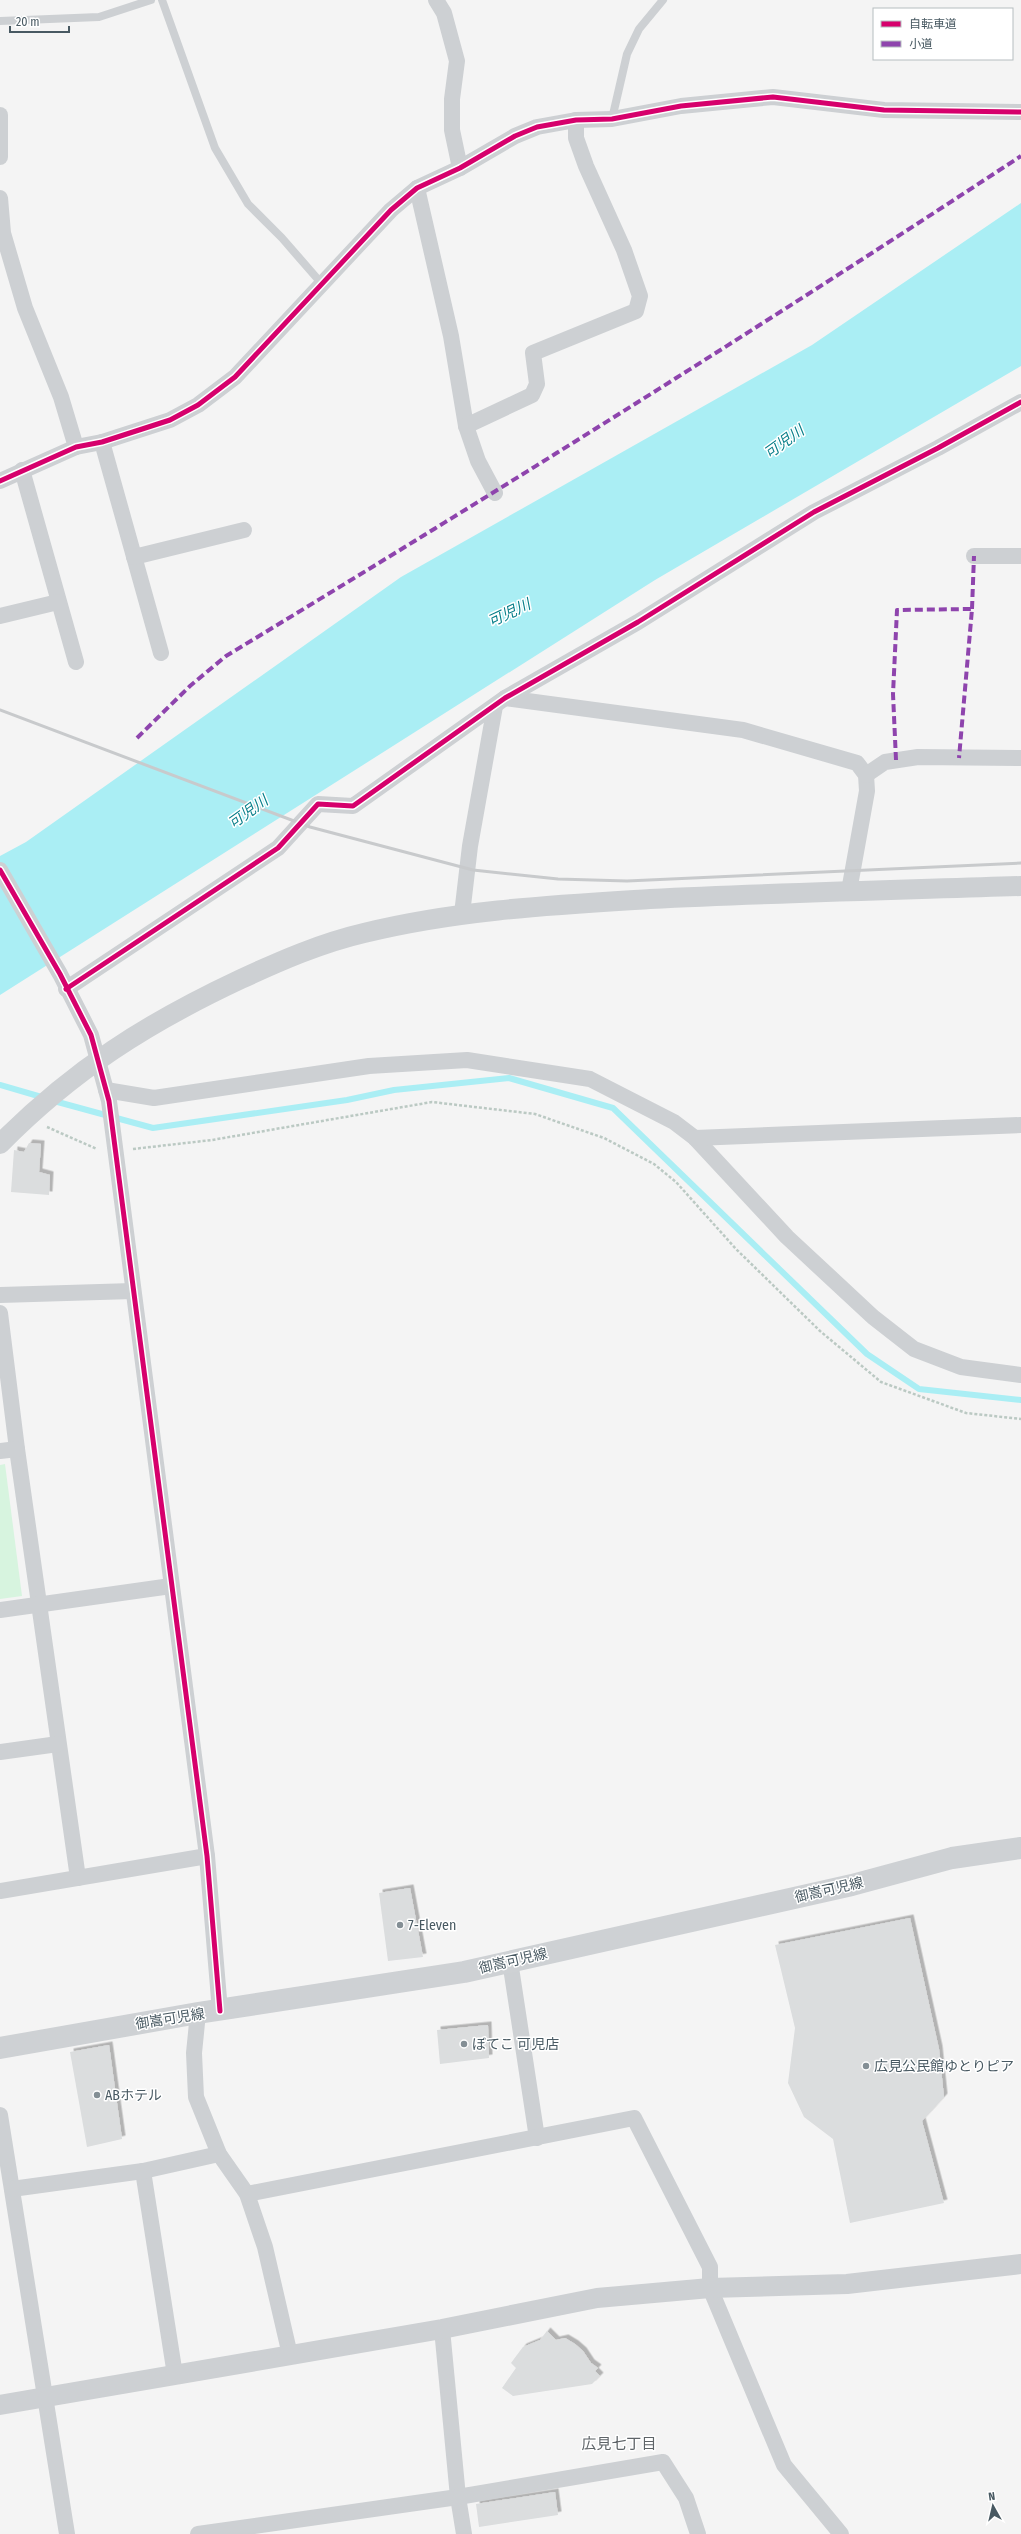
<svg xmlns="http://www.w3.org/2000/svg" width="1021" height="2534" viewBox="0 0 1021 2534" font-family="'Fira Sans Condensed','Noto Sans JP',sans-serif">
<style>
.green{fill:#d7f4df}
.water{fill:#aaeef4}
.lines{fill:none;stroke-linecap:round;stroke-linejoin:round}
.stream{stroke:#aaeef4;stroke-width:6}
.building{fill:#dbddde;filter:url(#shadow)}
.path{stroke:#bbc9c3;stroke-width:2.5;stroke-dasharray:3 2;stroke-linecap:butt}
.service{stroke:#cdd0d3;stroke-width:8}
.minor{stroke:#cdd0d3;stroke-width:16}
.tertiary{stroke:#cdd0d3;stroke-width:20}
.secondary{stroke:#ced1d4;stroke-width:22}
.rail{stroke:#c8cacc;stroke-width:3}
.quiet{stroke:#8e44ad;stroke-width:4;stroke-dasharray:8 4;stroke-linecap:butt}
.cycleway-casing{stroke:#fff;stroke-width:8}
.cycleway{stroke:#d6006c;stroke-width:5}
.poi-dot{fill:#848f95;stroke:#fff;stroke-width:1.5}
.labels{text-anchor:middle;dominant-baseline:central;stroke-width:3;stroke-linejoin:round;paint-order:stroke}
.street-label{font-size:14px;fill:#485962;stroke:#fff}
.poi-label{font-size:14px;fill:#485962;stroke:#fff;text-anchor:start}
.water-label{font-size:15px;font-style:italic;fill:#067e89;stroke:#fff}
.neighbourhood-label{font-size:15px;fill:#5e6468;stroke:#fff}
</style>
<defs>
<filter id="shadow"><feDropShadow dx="3.5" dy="-3.5" stdDeviation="0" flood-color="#0004"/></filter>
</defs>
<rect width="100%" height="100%" fill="#f4f4f4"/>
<path class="green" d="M5,1464l17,132 -22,3v-134z"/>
<path class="water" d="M1021,203v163l-366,214 -655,415v-139l26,-14 375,-265 411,-232z"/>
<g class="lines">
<g class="stream">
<path d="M0,1085l45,13"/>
<path d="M54,1101l99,27 194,-28 47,-10 115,-12 104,30 254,246 52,35 102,11"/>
</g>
</g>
<g class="building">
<path d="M29,1143l12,1 -2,28 11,3 -1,20 -38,-3 3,-42 10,2z"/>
<path d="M410,1888l13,69 -35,4 -9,-68z"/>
<path d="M910,1918l29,131 5,48 -22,24 22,82 -94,20 -17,-84 -29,-22 -16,-34 7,-55 -20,-83z"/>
<path d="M488,2025l1,33 -49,6 -3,-34z"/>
<path d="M109,2045l13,94 -35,8 -17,-95z"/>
<path d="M547,2331l9,9 9,-2 10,6 8,7 8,12 7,5 -3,3 5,5 -8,8 -79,12 -11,-8 14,-20 -5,-5 12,-16 17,-7z"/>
<path d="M555,2492l3,23 -79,12 -3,-23z"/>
</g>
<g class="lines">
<g class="path">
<path d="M47,1127l50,22"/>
<path d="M133,1149l79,-9 220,-38 103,12 69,24 50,26 22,18 60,67 84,82 61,51 85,31 55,6"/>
</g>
<g class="service">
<path d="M162,0l53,148 33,56 34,34 40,46"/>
<path d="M0,21l99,-4 52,-17"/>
<path d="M612,119l15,-65 12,-25 24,-29"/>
</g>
<g class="minor">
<path d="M436,0l8,13 13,48 -5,38v31l8,38"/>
<path d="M0,115v42"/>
<path d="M417,188l34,148 15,90 12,35 17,32"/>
<path d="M0,198l3,35 22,75 36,89 15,50"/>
<path d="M466,426l66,-31 5,-11 -4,-31 103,-42 4,-15 -16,-46 -38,-84 -10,-28v-18"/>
<path d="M102,442l59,211"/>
<path d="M22,470l54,192"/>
<path d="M0,481l76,-34 26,-5 68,-22 28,-15 37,-28 156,-167 26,-22 43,-20 55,-32 22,-9 39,-7 36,-1 69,-13 92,-9 111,13 137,2"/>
<path d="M974,556h47"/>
<path d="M134,557l110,-27"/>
<path d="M0,616l58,-14"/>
<path d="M505,698l238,32 114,33 9,12 1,16 -18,100"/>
<path d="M866,775l19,-13 33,-5 103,1"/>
<path d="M0,870l60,104 31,61 18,66 98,755 13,155"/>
<path d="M462,914l8,-68 25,-140"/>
<path d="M66,989l212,-141 40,-44 35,2 152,-108 133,-76 176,-110 124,-64 83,-46"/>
<path d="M106,1090l48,8 215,-32 98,-6 123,19 84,43 21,16 92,99 86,80 41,32 47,18 60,8"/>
<path d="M695,1138l326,-13"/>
<path d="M0,1295l133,-4"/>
<path d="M0,1313l17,136 61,429"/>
<path d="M0,1451l17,-2"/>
<path d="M0,1610l171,-24"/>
<path d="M0,1752l58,-8"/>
<path d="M0,1891l207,-35"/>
<path d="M510,1961l27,177"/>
<path d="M198,2013l-4,40 2,44 23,57 28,40 18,53 25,108"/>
<path d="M0,2115l67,419"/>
<path d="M143,2171l32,204"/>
<path d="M12,2189l131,-18 76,-17"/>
<path d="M247,2194l387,-76 76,149v21l74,177 57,69"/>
<path d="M442,2329l16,168 6,37"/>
<path d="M198,2534l260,-37 205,-35 23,36 12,36"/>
</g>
<g class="tertiary">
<path d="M0,1144c73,-74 147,-121 241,-165 39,-18 80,-36 123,-46 93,-23 190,-28 286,-34 124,-6 247,-9 371,-13"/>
<path d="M0,2405l442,-76 155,-31 113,-10 137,-4 174,-20"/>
</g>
<path class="secondary" d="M0,2048l198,-35 266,-41 388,-87 100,-27 69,-10"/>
<path class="rail" d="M0,710l310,117 163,43 85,9 69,2 394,-18"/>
<g class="quiet">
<path d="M972,609l2,-53"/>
<path d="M137,738l53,-52 36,-30c268,-162 533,-328 795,-500"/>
<path d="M896,760l-3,-66 4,-84 75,-1 -13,149"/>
</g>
<defs>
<g id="cycleway">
<path d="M0,481l76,-34 26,-5 68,-22 28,-15 37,-28 156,-167 26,-22 43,-20 55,-32 22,-9 39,-7 36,-1 69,-13 92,-9 111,13 137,2"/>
<path d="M0,870l60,104 31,61 18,66 98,755 13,155"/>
<path d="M66,989l212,-141 40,-44 35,2 152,-108 133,-76 176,-110 124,-64 83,-46"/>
</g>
</defs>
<use href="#cycleway" class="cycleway-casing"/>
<use href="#cycleway" class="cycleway"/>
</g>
<g class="poi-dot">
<circle cx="400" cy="1925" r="4"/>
<circle cx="464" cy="2044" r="4"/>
<circle cx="866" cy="2066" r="4"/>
<circle cx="97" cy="2095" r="4"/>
</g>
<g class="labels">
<g class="street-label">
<text transform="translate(829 1890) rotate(-13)">御嵩可児線</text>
<text transform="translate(513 1961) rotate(-13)">御嵩可児線</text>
<text transform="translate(170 2019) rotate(-9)">御嵩可児線</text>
</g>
<g class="poi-label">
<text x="408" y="1925">7-Eleven</text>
<text x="472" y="2044">ぼてこ 可児店</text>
<text x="874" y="2066">広見公民館ゆとりピア</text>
<text x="105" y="2095">ABホテル</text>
</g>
<g class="water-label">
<text transform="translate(784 442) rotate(-36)">可児川</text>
<text transform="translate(509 613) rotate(-25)">可児川</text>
<text transform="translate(248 812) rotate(-36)">可児川</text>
</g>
<g class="neighbourhood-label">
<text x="619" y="2444">広見七丁目</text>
</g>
</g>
<rect x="873" y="8" width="140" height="52" fill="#ffffff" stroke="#b6bdc0"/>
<rect x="881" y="21" width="20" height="6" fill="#d6006c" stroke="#b6bdc0"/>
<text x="909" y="28" font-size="12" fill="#485962">自転車道</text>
<rect x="881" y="41" width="20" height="6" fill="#8e44ad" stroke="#b6bdc0"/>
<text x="909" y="48" font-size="12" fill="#485962">小道</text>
<g transform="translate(993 2506) rotate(352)" stroke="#ffffff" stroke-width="3" paint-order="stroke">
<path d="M0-3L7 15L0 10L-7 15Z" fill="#485962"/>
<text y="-6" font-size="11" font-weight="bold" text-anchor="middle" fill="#485962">N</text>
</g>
<path d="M10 26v6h59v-6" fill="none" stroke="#485962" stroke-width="2"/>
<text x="16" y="26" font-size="12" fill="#485962" stroke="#ffffff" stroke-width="3" paint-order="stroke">20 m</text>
</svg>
